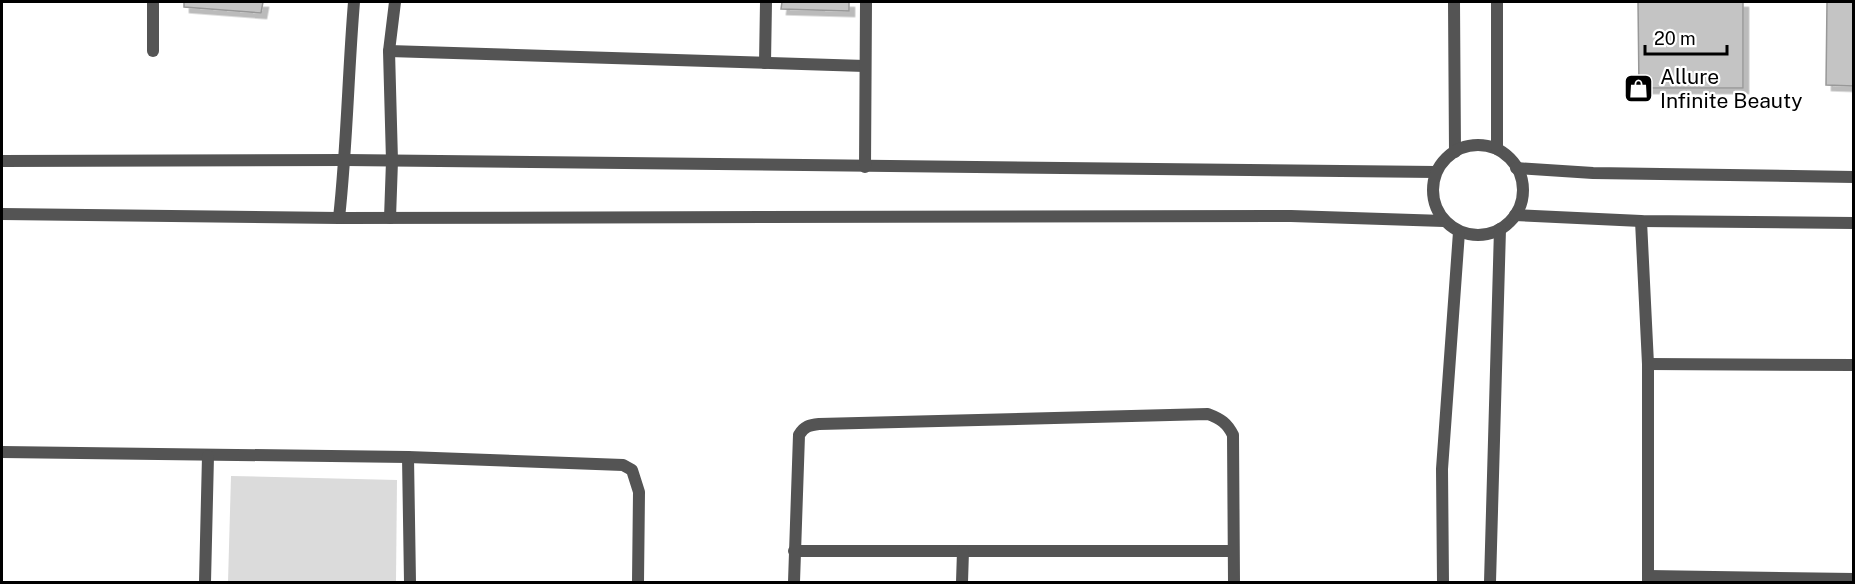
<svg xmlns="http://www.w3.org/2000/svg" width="1855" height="584" viewBox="0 0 1855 584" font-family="'Public Sans',sans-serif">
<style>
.park{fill:#dbdbdb}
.building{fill:#c4c4c4;stroke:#989898;stroke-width:1.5;filter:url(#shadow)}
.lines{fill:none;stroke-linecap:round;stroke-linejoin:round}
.minor{stroke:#545454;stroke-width:12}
.tertiary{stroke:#545454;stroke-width:12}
.labels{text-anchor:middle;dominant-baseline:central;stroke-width:4.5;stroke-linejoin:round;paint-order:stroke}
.poi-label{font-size:21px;fill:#000;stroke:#fff;text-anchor:start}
</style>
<defs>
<filter id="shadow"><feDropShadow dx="5.5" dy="5.5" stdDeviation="0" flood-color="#0004"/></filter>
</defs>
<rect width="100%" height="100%" fill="#fff"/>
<path class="park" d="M231,476l166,4 -1,102h-168z"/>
<g class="building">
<path d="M184,2h79l-2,11 -77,-6z"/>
<path d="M782,2h67v9l-68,-2z"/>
<path d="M1638,2h105v86h-104z"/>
<path d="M1827,2h27v84l-28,-1z"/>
</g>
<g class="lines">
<g class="minor">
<path d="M153,51v-49"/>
<path d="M389,51l476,15"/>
<path d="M765,63l1,-61"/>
<path d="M2,161l343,-1 1091,12"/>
<path d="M865,167l1,-165"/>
<path d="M2,214l337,4 952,-2 153,5"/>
<path d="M339,218c8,-72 9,-144 15,-216"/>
<path d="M390,218l2,-57 -3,-110 6,-49"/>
<path d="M1641,221l7,143v218"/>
<path d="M1648,364l206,1"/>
<path d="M2,452l406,5 215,8 9,5 7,22 -1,90"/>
<path d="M408,457l2,125"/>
<path d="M794,551h439"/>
<path d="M1648,576l206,3"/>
<path d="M205,582l3,-126"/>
<path d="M794,582l5,-147c5,-9 11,-10 20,-11l389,-10c13,5 19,9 25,21l1,147"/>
<path d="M962,582l1,-31"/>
</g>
<g class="tertiary">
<path d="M1454,2l1,150"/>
<circle cx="1478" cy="190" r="45"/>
<path d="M1497,149v-147"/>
<path d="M1516,168l77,5 261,4"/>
<path d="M1515,215l126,6 213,2"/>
<path d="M1443,582l-1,-113 17,-237"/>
<path d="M1490,582l10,-353"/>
</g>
</g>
<defs>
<symbol id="shop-square" viewBox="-11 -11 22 22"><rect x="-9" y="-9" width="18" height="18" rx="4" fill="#000" stroke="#fff"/><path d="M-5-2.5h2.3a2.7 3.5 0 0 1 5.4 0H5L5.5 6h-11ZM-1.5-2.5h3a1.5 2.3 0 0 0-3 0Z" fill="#fff"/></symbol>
</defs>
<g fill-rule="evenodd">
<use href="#shop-square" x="1622" y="72" width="33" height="33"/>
</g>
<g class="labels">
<g class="poi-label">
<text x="1660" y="76">Allure<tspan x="1660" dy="24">Infinite Beauty</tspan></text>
</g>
</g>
<rect width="1855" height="584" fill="none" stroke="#000000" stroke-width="6"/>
<path d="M1645 45v9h82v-9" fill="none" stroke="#000000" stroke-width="3"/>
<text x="1654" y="45" font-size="18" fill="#000000" stroke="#ffffff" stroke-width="4.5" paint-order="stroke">20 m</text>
</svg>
